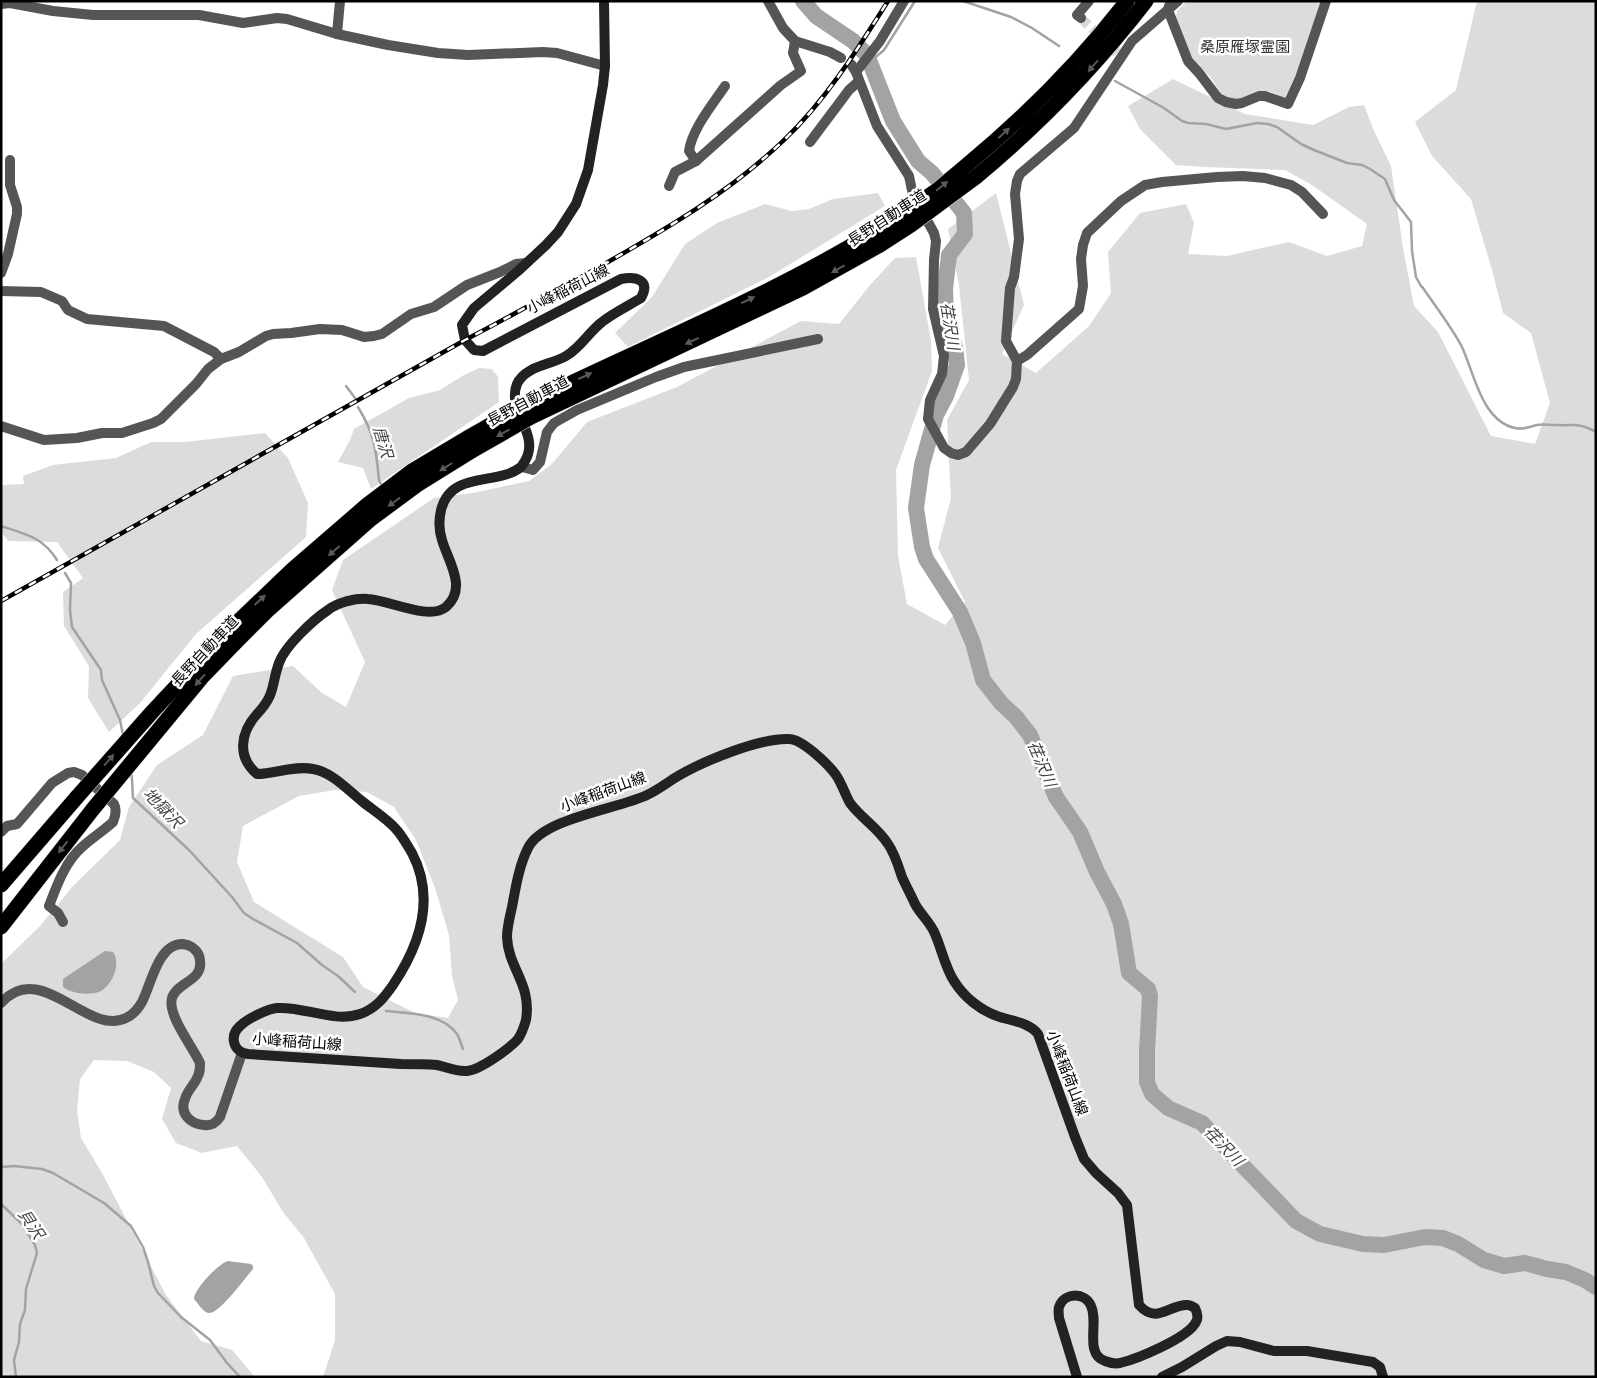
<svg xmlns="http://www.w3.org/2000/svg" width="1597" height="1378" viewBox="0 0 1597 1378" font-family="Cabin,'Noto Sans JP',sans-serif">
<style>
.green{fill:#dcdcdc;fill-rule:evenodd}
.water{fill:#a3a3a3}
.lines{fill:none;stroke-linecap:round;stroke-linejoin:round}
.stream{stroke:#a3a3a3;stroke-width:2.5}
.river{stroke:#a3a3a3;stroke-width:16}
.minor-tunnel{stroke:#d9d9d9;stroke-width:10;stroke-dasharray:10 5;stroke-linecap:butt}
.motorway-casing{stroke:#dbdbdb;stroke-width:16}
.minor{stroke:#555;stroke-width:10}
.secondary{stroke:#222;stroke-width:10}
.motorway{stroke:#000;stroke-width:15}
.rail-casing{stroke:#000;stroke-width:4.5}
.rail{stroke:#fff;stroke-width:2.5;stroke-dasharray:8;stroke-linecap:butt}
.motorway-bridge-casing{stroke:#dbdbdb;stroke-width:16;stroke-linecap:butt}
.motorway-bridge{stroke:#000;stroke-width:15}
.oneway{fill:#595959}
.labels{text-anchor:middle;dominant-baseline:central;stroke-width:5;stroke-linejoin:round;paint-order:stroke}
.park-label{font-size:15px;fill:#333;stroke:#fff}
.street-label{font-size:15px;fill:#000;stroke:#fff}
.water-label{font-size:16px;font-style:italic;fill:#444;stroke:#fff}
</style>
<rect width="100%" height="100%" fill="#fff"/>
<g class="green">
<path d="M1187,1h134l-26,76 -10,20h-2c-10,-5 -19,-9 -30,-4 -6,3 -11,6 -18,6 -15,0 -17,-12 -25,-22 -5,-6 -12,-11 -17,-17 -9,-12 -12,-29 -17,-44l1,-5z"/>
<path d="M1477,1h119v1376h-1273l12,-37v-46l-31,-56 -21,-26 -21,-35 -25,-31 -35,7 -26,-10 -14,-24 9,-31 -17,-16 -27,-11 -33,-1 -14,19 -3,31 4,28 21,35 64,122 35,46 31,9 23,27h-254v-413l39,-38 34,-41 46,-45 9,-33 28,-42 46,-30 30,-59 60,-10 29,27 24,14 19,-45 -33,-72 11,-30 91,-62 39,-5 56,-12 23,-17 35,-42 90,-35 124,-66 38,3 31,-39 25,-27 21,-1 15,84 1,30 -36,99 2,86 9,48 38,21 20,-23 -27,-54 13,-50 -4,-78 22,-40 -10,-95 -11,-56 48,-36 28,112 -22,49 34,19 53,-47 22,-33 -3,-41 32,-39 46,-9 8,19 -6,31 39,2 62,-14 38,14 35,-10 5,-22 -55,-39 -27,-15 -79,-3 -30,-2 -36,-36 -12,-23 45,-27 72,35 68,11 36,-18 15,-2 10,26 17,35 12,82 11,58 24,26 53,104 44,8 15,-41 -19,-70 -28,-20 -11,-43 -21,-71 -39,-43 -17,-34 41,-32zM335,790l32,2 27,15 22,33 19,48 14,47 3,41 6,24 -10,18 -33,-5 -52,-26 -20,-30 -89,-55 -17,-40 6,-36 56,-30z"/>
<path d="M878,193l7,13 -116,71 -141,70 -13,-14 37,-36 33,-53 32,-21 48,-19 27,7 17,-2 24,-10z"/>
<path d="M479,368l13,1 6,8 1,25 -128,87 -8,-21 -25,-6 12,-22 4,-11 55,-31 31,-8 24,-15z"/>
<path d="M265,433l23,25 20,45 -2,34 -110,97 -56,69 -31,29 -21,-34 1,-32 -25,-40 -1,-34 20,-14 -26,-36 -49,-1 -7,-10v-46l23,-1 -1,-8 30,-11 63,-7 35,-16h34z"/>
</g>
<g class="water">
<path d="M105,951l8,1c8,11 0,32 -12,39 -10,5 -29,3 -38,-4v-8z"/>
<path d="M228,1261l23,3 2,2v3c-8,9 -34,46 -45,44 -6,-2 -10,-10 -14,-14 0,-10 25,-36 34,-38z"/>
</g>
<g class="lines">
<g class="stream">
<path d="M963,1l48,16 21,11 27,18"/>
<path d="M870,62l14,-12 31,-49"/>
<path d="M1115,81l49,27 18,13 6,2 18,1 20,5 31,-6 11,1 9,3 24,17 13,6 33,13 15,2 8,4 15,10 9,21 17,22 1,29 4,26 5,9 2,2c13,19 27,37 38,57 13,26 20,76 54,83 9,2 13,-1 22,-3 6,-1 12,0 19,0 18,1 22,-3 40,7"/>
<path d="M346,386l9,12"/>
<path d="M358,407c17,28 18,42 21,73l2,4"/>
<path d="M1,526c24,8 42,11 56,34"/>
<path d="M65,573l6,10 -1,27 2,17 29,43 1,10 18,40 3,15"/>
<path d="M131,772c2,10 1,17 2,26l56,52 43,47 12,16 9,6 44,24 25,22 16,11 17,16"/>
<path d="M386,1011c22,2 56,2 71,23 3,5 4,10 6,15"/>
<path d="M1,1167l13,-1 28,3 11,4 51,30 27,23 12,21 5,15 6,24 4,7 23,24 29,23 17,23 13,14"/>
<path d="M1,1204l20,19 14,22 2,8 -11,36 -1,21 -5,14 -1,18 -5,18 2,17"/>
</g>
<path class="river" d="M803,1l13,15 37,25 14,14 26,66 25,40 14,12 32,40 1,21 -16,21 -4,34 1,29 9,29 2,18 -11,31 -10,19 -14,50 -6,43 6,39 4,12 34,53 13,31 10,37 18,23 15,14 14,18 26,62 24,35 17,40 17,32 7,20 8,49 19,16 2,7 -3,55v31l5,12 16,14 34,15 94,98 24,13 43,10 21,1 41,-8 18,1 15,6 26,16 20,6 21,-3 22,6 19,3 19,8 11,7"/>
<path class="minor-tunnel" d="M1081,18l36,35"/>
<defs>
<g id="motorway">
<path d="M967,165c59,-49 113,-103 160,-164"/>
<path d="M976,177c64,-53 119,-110 170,-176"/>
<path d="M525,405c116,-57 237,-105 348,-172"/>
<path d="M531,417l272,-129 77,-43"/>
<path d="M225,634l67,-64 75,-65 45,-34 57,-34"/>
<path d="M234,644l33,-33 104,-92 46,-34 58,-36"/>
<path d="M1,885l76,-88"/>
<path d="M1,927l92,-118"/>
</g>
</defs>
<use href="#motorway" class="motorway-casing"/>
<g class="minor">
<path d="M768,1l15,27 12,13 35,11 11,6"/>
<path d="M1,4l9,-1 43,8 40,4h106l44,8 34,-5 10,1 50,15 51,11 50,8 30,2 75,-3 14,1 48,13"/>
<path d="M1169,6l-1,4 20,51 11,12 19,25 8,4 10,2 6,-1 17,-7h6l23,8 12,-26 26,-77"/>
<path d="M1081,18l-4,-3 12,-14"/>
<path d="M337,34l3,-33"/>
<path d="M851,64l5,8 21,54 32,50 4,19 21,38 2,8 -2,19 -1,49 11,47 -2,18 -12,26 -2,19 16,29 7,5 7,2 8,-3 24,-28 23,-37 3,-8 1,-18 -11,-20 4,-53 4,-11 5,-38 -4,-45 2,-13 3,-7 54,-46 58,-87 46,-40"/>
<path d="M856,72l24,-31 24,-40"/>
<path d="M810,142l39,-52 10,-9"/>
<path d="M696,161l85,-76 20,-14 -8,-18 2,-12"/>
<path d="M669,186l6,-14 21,-11 -7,-10c3,-22 24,-47 36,-65"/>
<path d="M1,273l7,-19 9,-40v-7l-7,-22v-25"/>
<path d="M1,291l40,1 21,9 6,9 19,9 77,7 50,26 7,7"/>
<path d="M1017,361l10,-6 52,-46 4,-23 -2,-27 2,-14 4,-12 34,-32 24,-16 17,-3 55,-5 26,-1 22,2 26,7 11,7 21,22"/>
<path d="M1,426l43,14 33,-2 25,-5h20l31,-10 8,-4 35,-35 12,-15 13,-10 18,-7 27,-16 7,-2 18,-1 29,-4 22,1 22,7 10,-1 8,-2 29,-20 23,-7 33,-22 33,-13 16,-8 10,-1"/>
<path d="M522,467l11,3 7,-8 7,-30 7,-9 23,-13 79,-33 28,-10 134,-28"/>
<path d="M1,832l6,-6 10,-2 35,-41 16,-10 6,-1 8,3 32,29c3,6 2,11 -1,18 -10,9 -21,16 -31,25 -17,15 -25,38 -33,59l9,7 5,9"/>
<path d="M1,1003c40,-45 86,34 125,15 7,-3 12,-9 16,-16 9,-17 16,-59 41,-58 3,1 7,1 10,4 4,3 7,8 7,13 3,20 -23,21 -28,37 -5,17 21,49 28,65 0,6 0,10 -3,15 -3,7 -10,13 -12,21 -6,14 5,25 19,26 8,1 12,-2 16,-8l22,-64"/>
</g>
<g class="secondary">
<path d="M604,1l1,65 -2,19 -15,85 -12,34 -18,28 -12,13 -28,26 -44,37 -12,17 3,15 9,10 9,1 138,-72c15,-3 30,1 20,19 -13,8 -28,15 -39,24 -13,10 -22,26 -36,34 -15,9 -41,10 -49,28 -11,27 24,50 8,77 -1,1 -3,5 -4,6 -24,19 -70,3 -80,43 -2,9 -2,21 1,30 6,21 26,48 4,67 -17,14 -57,-7 -78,-8 -12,-1 -30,3 -40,11 -15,10 -43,36 -49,53 -8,22 -3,31 -22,51 -17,19 -20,43 0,60 18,0 38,-9 56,-5 19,3 35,21 50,33 10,8 23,16 32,26 7,7 12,17 17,25 24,46 8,92 -19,132 -9,13 -18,24 -33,29 -27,9 -56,-8 -83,-6 -10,1 -30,11 -37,18 -11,10 -7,26 8,28l153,10c12,0 24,0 36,1 9,2 20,7 30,6 13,-1 42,-22 51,-32 4,-6 6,-12 8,-19 6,-36 -18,-52 -19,-83 0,-10 3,-21 5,-30 4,-21 7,-41 16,-59 15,-30 90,-39 119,-53 11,-5 21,-13 31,-19 26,-15 81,-38 111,-37 13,0 39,25 47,36 6,9 9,19 14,28 11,15 28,25 38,41 7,10 10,21 14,33 4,9 9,18 13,27 6,11 16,19 20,30 7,16 10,33 19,47 10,16 26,29 43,35 14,5 32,6 41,18l37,103 9,22 12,14 22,20 9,12 12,100c18,20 30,-1 49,0 2,0 5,2 7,3 2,4 4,9 1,14 -8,16 -59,37 -76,41 -5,1 -10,0 -15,-2 -21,-7 -6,-39 -14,-55 -6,-14 -27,-14 -32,1 -1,3 0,8 0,11l18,59"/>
<path d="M1162,1377l20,-10 34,-21 11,-5 13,1 34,9h33l66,11 7,5 3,10"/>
</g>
<use href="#motorway" class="motorway"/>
<defs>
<path id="rail" d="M1,601l464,-261c46,-24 91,-49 136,-74 65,-37 129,-74 183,-126 42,-40 73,-90 104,-139"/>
</defs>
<use href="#rail" class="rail-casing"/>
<use href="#rail" class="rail"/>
<defs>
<g id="motorway-bridge">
<path d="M873,233l63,-42 31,-26"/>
<path d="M880,245l31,-20 65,-48"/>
<path d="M469,437l56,-32"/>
<path d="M475,449l56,-32"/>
<path d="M77,797l76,-86 72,-77"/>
<path d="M93,809l110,-133 31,-32"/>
</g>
</defs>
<use href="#motorway-bridge" class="motorway-bridge-casing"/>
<use href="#motorway-bridge" class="motorway-bridge"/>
</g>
<defs><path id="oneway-solid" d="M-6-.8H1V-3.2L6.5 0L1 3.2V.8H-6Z" transform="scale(1.25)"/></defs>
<g class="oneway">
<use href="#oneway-solid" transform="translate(1093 66) rotate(131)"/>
<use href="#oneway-solid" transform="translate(1004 133) rotate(-42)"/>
<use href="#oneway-solid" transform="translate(942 186) rotate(-39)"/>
<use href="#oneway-solid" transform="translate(838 269) rotate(151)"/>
<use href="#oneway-solid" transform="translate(748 300) rotate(-25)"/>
<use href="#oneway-solid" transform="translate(692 341) rotate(155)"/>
<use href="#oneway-solid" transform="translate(585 376) rotate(-25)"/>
<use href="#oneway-solid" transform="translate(503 433) rotate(151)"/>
<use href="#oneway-solid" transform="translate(446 467) rotate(148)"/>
<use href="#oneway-solid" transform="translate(394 502) rotate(144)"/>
<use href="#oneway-solid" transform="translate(334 551) rotate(139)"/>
<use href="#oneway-solid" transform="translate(260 600) rotate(-43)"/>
<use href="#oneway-solid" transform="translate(200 680) rotate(131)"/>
<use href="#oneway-solid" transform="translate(109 760) rotate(-49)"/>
<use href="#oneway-solid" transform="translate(63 847) rotate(128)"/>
</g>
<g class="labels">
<g class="park-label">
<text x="1245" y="47">桑原雁塚霊園</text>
</g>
<g class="street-label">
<text transform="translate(887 218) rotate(-33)">長野自動車道</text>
<text transform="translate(568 289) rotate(-27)">小峰稲荷山線</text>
<text transform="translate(528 401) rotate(-28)">長野自動車道</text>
<text transform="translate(205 651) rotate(-47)">長野自動車道</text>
<text transform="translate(603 792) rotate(-20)">小峰稲荷山線</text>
<text transform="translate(297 1042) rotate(4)">小峰稲荷山線</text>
<text transform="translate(1067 1073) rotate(69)">小峰稲荷山線</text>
</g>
<g class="water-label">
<text transform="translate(950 326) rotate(81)">荏沢川</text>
<text transform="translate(383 442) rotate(74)">唐沢</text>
<text transform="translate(1042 764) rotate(67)">荏沢川</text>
<text transform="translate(163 808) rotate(46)">地獄沢</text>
<text transform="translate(1224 1146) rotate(46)">荏沢川</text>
<text transform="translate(31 1224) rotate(56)">貝沢</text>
</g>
</g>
<rect width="1597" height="1378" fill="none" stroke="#000000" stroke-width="5"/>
</svg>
